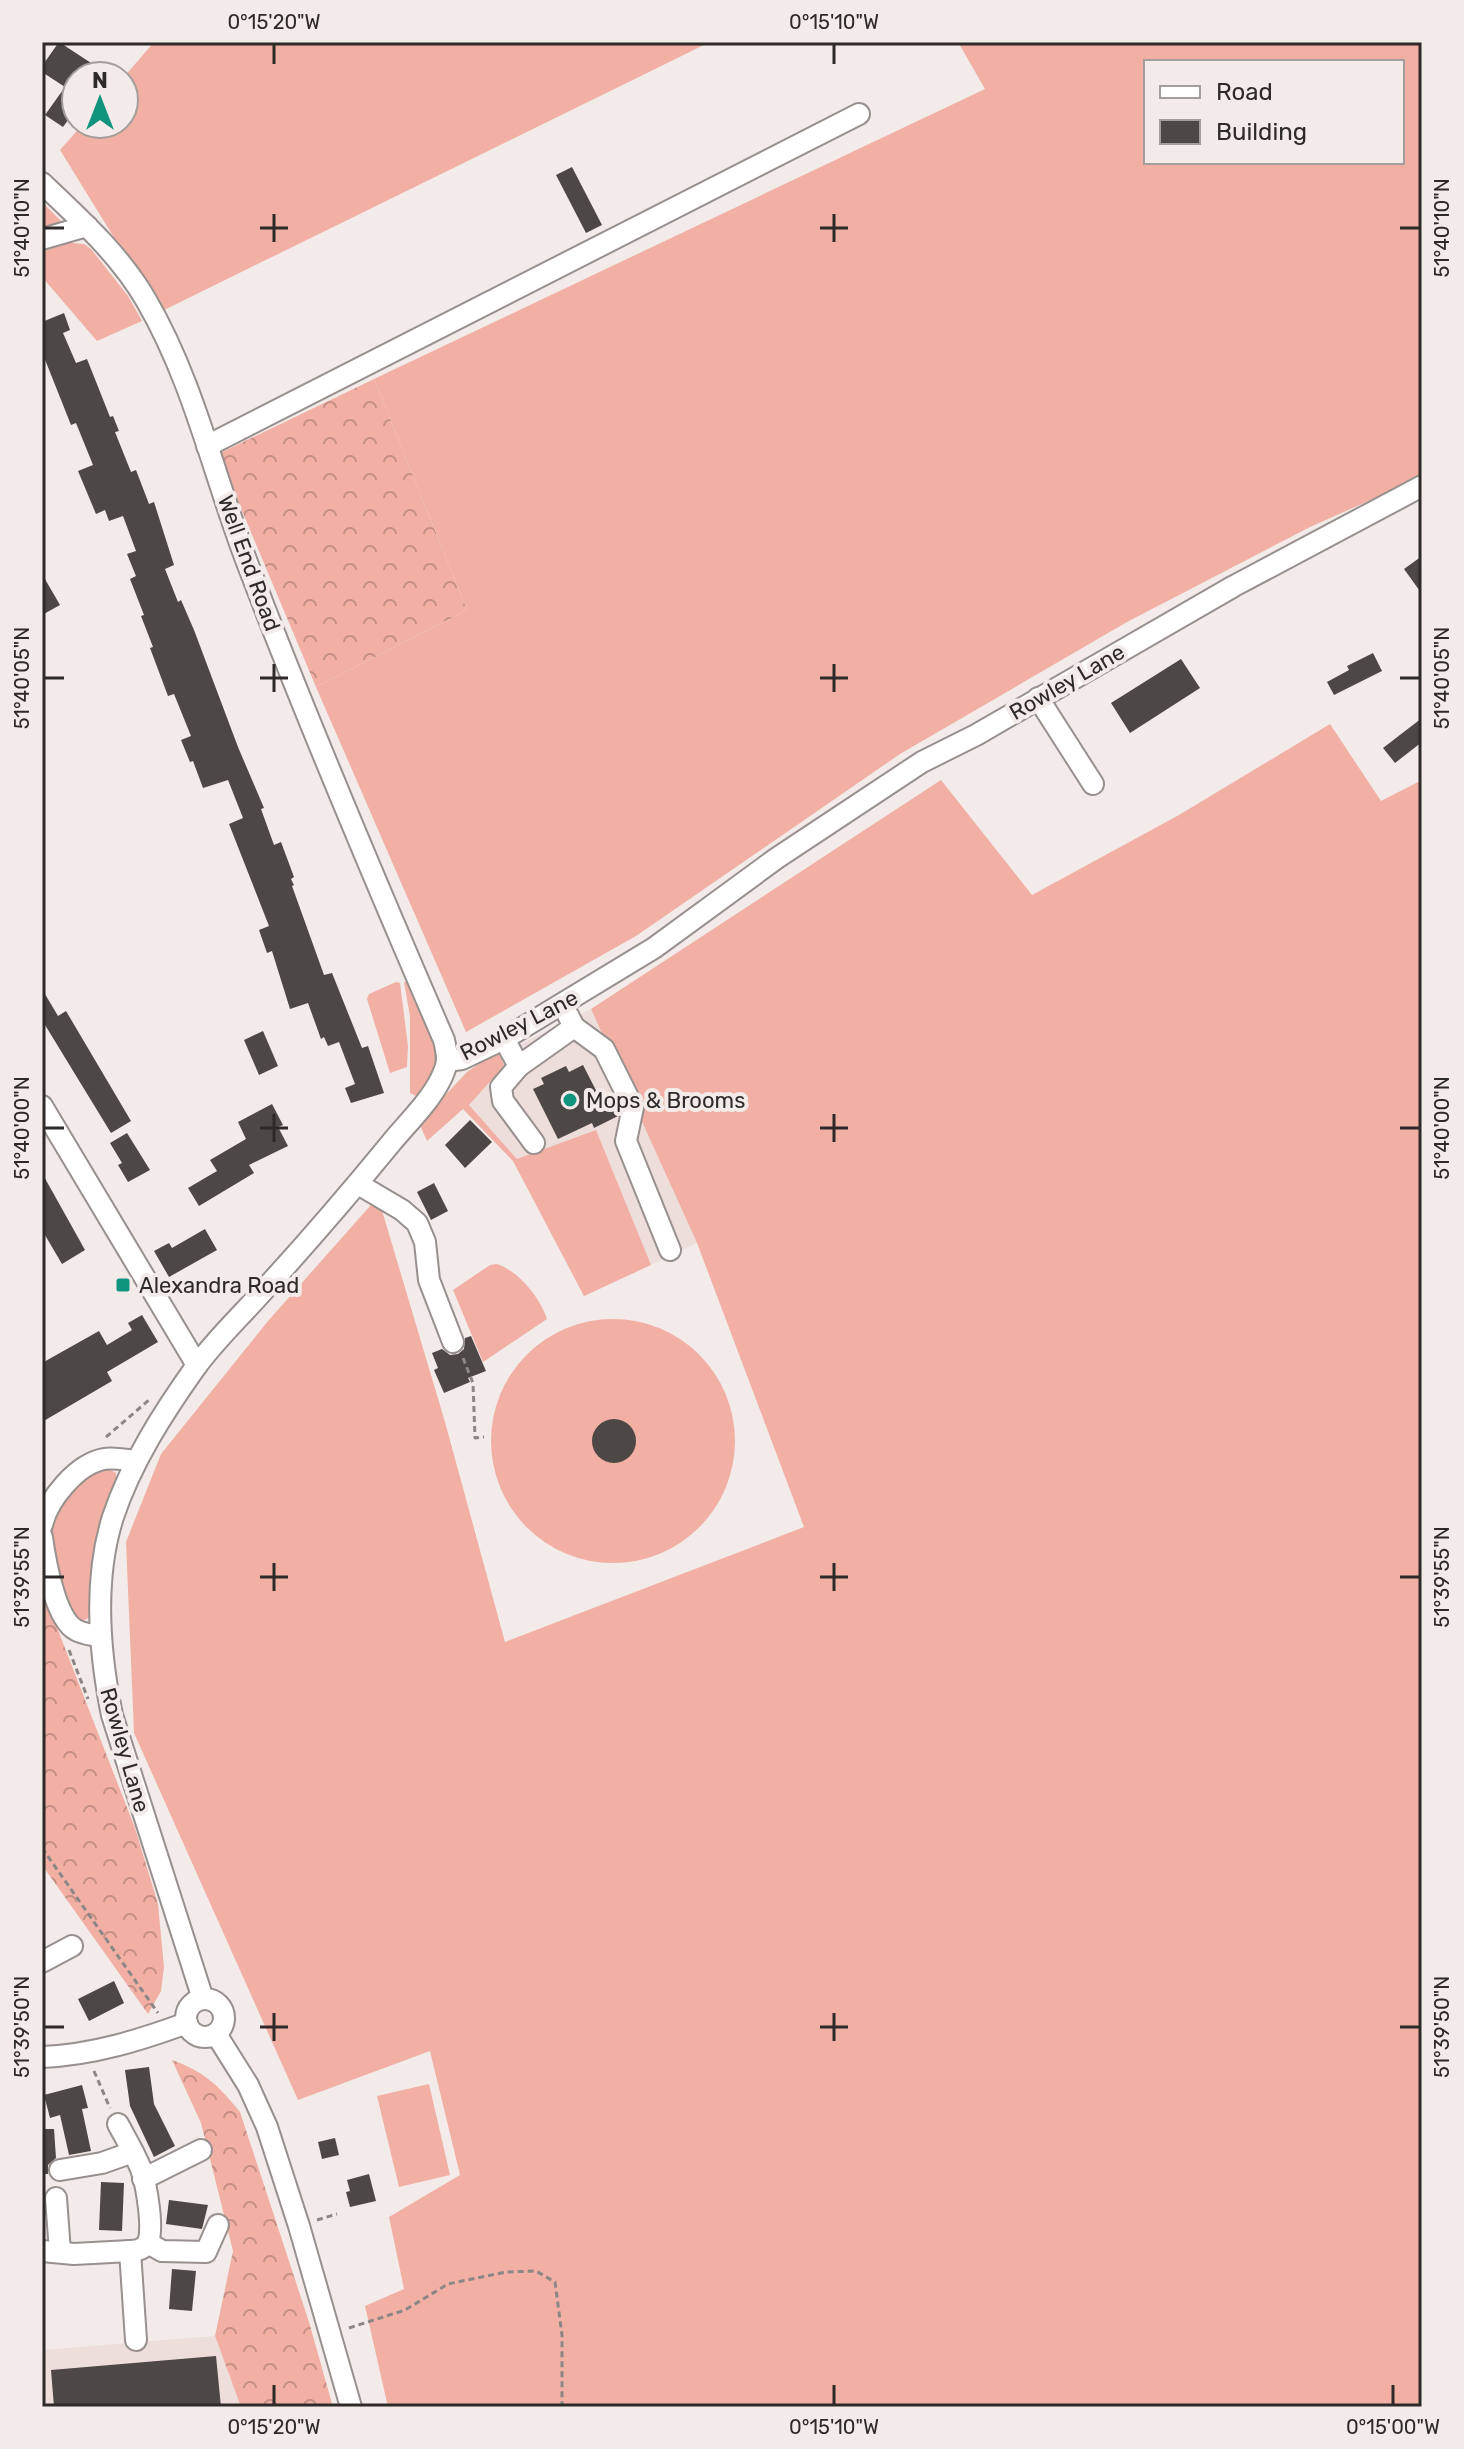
<svg xmlns="http://www.w3.org/2000/svg" width="1464" height="2449" viewBox="0 0 1464 2449" font-family="Rubik,sans-serif">
<style>
.built{fill:#eededb}
.grass{fill:#f1b0a3;fill-rule:evenodd}
.forest{fill:url(#forest-crowns)}
.building{fill:#4d4745}
.lines{fill:none;stroke-linecap:round;stroke-linejoin:round}
.minor-casing{stroke:#97908e;stroke-width:24}
.path{stroke:#8c8786;stroke-width:3;stroke-dasharray:6 4;stroke-linecap:butt}
.minor{stroke:#fff;stroke-width:20}
.ticks{fill:none;stroke:#2d2a29;stroke-width:3}
.poi-dot{fill:#10947e;stroke:#f2ebe9;stroke-width:3}
.labels{text-anchor:middle;dominant-baseline:central;stroke-width:8;stroke-linejoin:round;paint-order:stroke}
.street-label{font-size:22px;fill:#2d2a29;stroke:#f2ebe9}
.poi-label{font-size:22px;fill:#2d2a29;stroke:#f2ebe9;text-anchor:start}
.neatline{fill:none;stroke:#2d2a29;stroke-width:3}
.ticks-label{font-size:20px;text-anchor:middle;fill:#2d2a29}
</style>
<defs>
<pattern id="forest-crowns" width="20" height="18" patternUnits="userSpaceOnUse" patternTransform="scale(2)"><rect width="20" height="18" fill="#f1b0a3"/><path d="M2 6a3 3 0 1 1 6 0M12 15a3 3 0 1 1 6 0" fill="none" stroke="#c48f85"/></pattern>
</defs>
<rect width="100%" height="100%" fill="#f2ebe9"/>
<g class="built">
<path d="M591,1009l106,234 -113,53 -71,-135 -49,-51 40,-51 15,-14z"/>
<path d="M215,2336l26,71h-199v-57z"/>
</g>
<g class="grass">
<path d="M154,42h556l-550,270 -100,-162 23,-26h41v-47z"/>
<path d="M958,42h464v435l-114,51 -181,94 -227,132 -264,182 -170,96 -150,-345 151,-77 -93,-231 611,-290zM1146,62h256v100h-256z"/>
<path d="M42,202l21,21 -21,8z"/>
<path d="M63,242l21,2 7,5 37,47 14,25 -45,20 -55,-64v-25z"/>
<path d="M1330,724l51,77 41,-21v1627h-1034l-23,-101 39,-17 -15,-72 71,-42 -30,-124 -132,49 -164,-367 -8,-191 35,-88 107,-133 110,-124 67,225 60,220 299,-115 -107,-284 -106,-234 350,-229 91,115 147,-80z"/>
<path d="M396,982l4,1 8,63 -1,21 -17,6 -23,-74 2,-5z"/>
<path d="M404,982h5c8,20 31,60 27,80 -3,13 -13,24 -20,34l-6,-3v-77z"/>
<path d="M492,1055h9l3,11 -35,39 48,54 79,-29 55,135 -67,31 -71,-135 -50,-52 -36,32 -8,-18 48,-51z"/>
<path d="M497,1264c22,7 43,34 50,55l-64,43 -30,-72 37,-25z"/>
<circle cx="613" cy="1441" r="122"/>
<path d="M107,1468l9,5v6c-19,45 -23,90 -26,138l-7,4 -6,-1 -5,-7c-15,-45 -41,-89 4,-126 10,-8 18,-16 31,-19z"/>
<path d="M429,2084l21,91 -51,12 -22,-91z"/>
</g>
<g class="forest">
<path d="M374,379l93,231 -151,77 -98,-233z"/>
<path d="M42,1589l93,239 23,76 6,63 -3,24 -13,23 -106,-149z"/>
<path d="M172,2060c33,12 46,25 68,52l69,210 24,85h-92l-26,-71 18,-85 -32,-128z"/>
</g>
<g class="building">
<path d="M59,42l52,34h-35v33l-13,18 -18,-12 20,-28 -23,-15v-6z"/>
<path d="M572,167l30,58 -16,8 -30,-58z"/>
<path d="M64,313l6,17 -7,3 13,30 11,-4 23,58 3,-1 6,15 -4,1 16,40 5,-2 13,34 5,-2 20,63 -9,4 13,33 3,-2 13,30 44,117 26,61 -3,1 13,36 7,-3 13,35 -3,2 3,6 -2,1 32,89 8,-2 30,75 6,-2 16,47 -33,10 -6,-15 10,-4 -16,-42 -11,4 -4,-9 -3,2 -13,-36 -18,6 -18,-58 -5,2 -8,-23 10,-4 -40,-102 14,-6 -15,-38 -25,8 -10,-27 -3,1 -9,-22 10,-4 -17,-42 -6,2 -18,-48 3,-1 -12,-31 3,-1 -14,-36 6,-3 -9,-22 9,-3 -13,-35 -14,5 -4,-11 -9,4 -18,-43 15,-6 -17,-42 -5,2 -29,-73v-30z"/>
<path d="M1422,556v38l-18,-25z"/>
<path d="M42,574l18,31 -18,10z"/>
<path d="M1373,653l9,18 -48,24 -7,-13 22,-12 -2,-4z"/>
<path d="M1181,659l19,29 -70,45 -19,-30z"/>
<path d="M1422,718v24l-27,21 -12,-15z"/>
<path d="M42,989l16,27 8,-5 65,110 -20,12 -69,-113z"/>
<path d="M263,1031l15,35 -19,9 -15,-35z"/>
<path d="M583,1065l20,39 11,-5 5,10 -1,7 -24,12 -2,-5 -34,16 -25,-50 11,-5 -3,-6 25,-12 3,6z"/>
<path d="M272,1104l11,21 -5,2 10,19 -39,19 5,8 -55,33 -11,-18 29,-17 -7,-11 36,-21 -8,-17z"/>
<path d="M470,1120l22,22 -27,26 -20,-23z"/>
<path d="M127,1133l23,37 -22,12 -10,-17 4,-2 -12,-20z"/>
<path d="M42,1173l43,77 -23,14 -20,-34z"/>
<path d="M434,1183l14,28 -17,9 -14,-28z"/>
<path d="M205,1229l12,21 -48,27 -15,-26 15,-8 3,5z"/>
<path d="M142,1315l16,27 -51,30 5,9 -70,41v-59l57,-32 8,14 25,-15 -4,-7z"/>
<path d="M471,1336l15,35 -18,7 2,4 -26,11 -10,-23 4,-2 -6,-15 10,-4 8,6 8,-1 6,-5 1,-11z"/>
<circle cx="614" cy="1441" r="22"/>
<path d="M114,1981l10,22 -35,18 -11,-22z"/>
<path d="M149,2067l5,37 21,42 -21,11 -24,-51 -5,-36z"/>
<path d="M82,2085l6,23 -6,1 9,42 -22,4 -9,-40 -10,3 -6,-23z"/>
<path d="M42,2129h12l2,29 -8,7v9h-6z"/>
<path d="M335,2138l4,17 -17,4 -4,-17z"/>
<path d="M369,2174l7,27 -26,6 -4,-15 4,-1 -3,-11z"/>
<path d="M101,2182l23,1 -2,48 -23,-1z"/>
<path d="M169,2200l39,5 -6,24 -36,-5z"/>
<path d="M172,2269l24,2 -4,40 -23,-2z"/>
<path d="M216,2356l5,51h-167l-3,-37z"/>
</g>
<g class="lines">
<defs>
<g id="minor">
<path d="M42,183c38,36 78,72 104,117 48,82 68,177 102,265 61,160 128,318 196,475 2,10 5,19 1,29 -9,27 -36,52 -54,74 -41,50 -83,99 -127,147 -23,26 -49,50 -69,78 -32,45 -64,95 -82,149 -20,63 -14,134 -1,198l91,284"/>
<path d="M42,239l45,-13"/>
<path d="M207,446l652,-332"/>
<path d="M1038,698l55,86"/>
<path d="M574,1027l30,22 29,58 -7,34 44,109"/>
<path d="M504,1039l15,27 55,-39 -6,-12"/>
<path d="M447,1061l15,-2 42,-20 150,-91 123,-90 145,-96 54,-27 258,-149 188,-100"/>
<path d="M519,1066l-18,21 2,14 31,42"/>
<path d="M42,1106l155,259"/>
<path d="M358,1184l44,26 15,13 8,19 4,38 24,62"/>
<path d="M42,1525c6,-26 35,-61 62,-66 10,-2 22,1 32,2"/>
<path d="M42,1537c3,22 13,82 34,93 7,4 18,5 25,7"/>
<path d="M42,1962l30,-16"/>
<circle cx="205" cy="2018" r="19"/>
<path d="M216,2034l32,51 19,42 32,99 52,181"/>
<path d="M42,2057c51,-2 98,-17 145,-34"/>
<path d="M60,2170l42,-7 31,-11"/>
<path d="M143,2179l58,-29"/>
<path d="M56,2198l4,54"/>
<path d="M148,2243l14,8 44,1 12,-27"/>
<path d="M42,2251l32,3 56,-3c6,0 13,-2 17,-7 8,-12 -1,-61 -6,-75 -6,-15 -15,-30 -23,-45"/>
<path d="M130,2251l6,89"/>
</g>
</defs>
<use href="#minor" class="minor-casing"/>
<g class="path">
<path d="M463,1358l10,25 2,55 9,-1"/>
<path d="M106,1437l43,-37"/>
<path d="M69,1650l19,49"/>
<path d="M42,1848l116,165"/>
<path d="M94,2071l16,37"/>
<path d="M317,2220l20,-6"/>
<path d="M349,2328l56,-18 43,-26 58,-12 30,-1 19,11 7,53v72"/>
</g>
<use href="#minor" class="minor"/>
</g>
<path class="ticks" d="M274,44v20M834,44v20M274,214v28M834,214v28M44,228h20M260,228h28M820,228h28M1400,228h20M274,664v28M834,664v28M44,678h20M260,678h28M820,678h28M1400,678h20M274,1114v28M834,1114v28M44,1128h20M260,1128h28M820,1128h28M1400,1128h20M274,1563v28M834,1563v28M44,1577h20M260,1577h28M820,1577h28M1400,1577h20M274,2013v28M834,2013v28M44,2027h20M260,2027h28M820,2027h28M1400,2027h20M274,2385v20M834,2385v20M1393,2385v20"/>
<g class="poi-dot">
<circle cx="570" cy="1100" r="8"/>
<rect x="115" y="1277" width="16" height="16" rx="4"/>
</g>
<g class="labels">
<g class="street-label">
<text transform="translate(249 563) rotate(70)">Well End Road</text>
<text transform="translate(1067 682) rotate(-30)">Rowley Lane</text>
<text transform="translate(519 1025) rotate(-27)">Rowley Lane</text>
<text transform="translate(125 1750) rotate(74)">Rowley Lane</text>
</g>
<g class="poi-label">
<text x="586" y="1100">Mops &amp; Brooms</text>
<text x="139" y="1285">Alexandra Road</text>
</g>
</g>
<rect width="1464" height="2449" fill="none" stroke="#f2ebe9" stroke-width="88"/>
<rect x="1144" y="60" width="260" height="104" fill="#f2ebe9" stroke="#a39e9c" stroke-width="2"/>
<rect x="1160" y="86" width="40" height="12" fill="#ffffff" stroke="#a39e9c" stroke-width="2"/>
<text x="1216" y="100" font-size="24" fill="#2d2a29">Road</text>
<rect x="1160" y="120" width="40" height="24" fill="#4d4745" stroke="#a39e9c" stroke-width="2"/>
<text x="1216" y="140" font-size="24" fill="#2d2a29">Building</text>
<g transform="translate(100 100)"><circle r="38" fill="#f2ebe9" stroke="#a39e9c" stroke-width="2"/>
<path d="M0-6L14 30L0 20L-14 30Z" fill="#10947e"/>
<text y="-12" font-size="22" font-weight="bold" text-anchor="middle" fill="#2d2a29">N</text>
</g>
<rect x="44" y="44" width="1376" height="2361" class="neatline"/>
<g class="ticks-label">
<text x="274" y="29">0°15'20"W</text>
<text x="834" y="29">0°15'10"W</text>
<text transform="translate(22 228) rotate(-90)" y="7">51°40'10"N</text>
<text transform="translate(1442 228) rotate(-90)" y="7">51°40'10"N</text>
<text transform="translate(22 678) rotate(-90)" y="7">51°40'05"N</text>
<text transform="translate(1442 678) rotate(-90)" y="7">51°40'05"N</text>
<text transform="translate(22 1128) rotate(-90)" y="7">51°40'00"N</text>
<text transform="translate(1442 1128) rotate(-90)" y="7">51°40'00"N</text>
<text transform="translate(22 1577) rotate(-90)" y="7">51°39'55"N</text>
<text transform="translate(1442 1577) rotate(-90)" y="7">51°39'55"N</text>
<text transform="translate(22 2027) rotate(-90)" y="7">51°39'50"N</text>
<text transform="translate(1442 2027) rotate(-90)" y="7">51°39'50"N</text>
<text x="274" y="2434">0°15'20"W</text>
<text x="834" y="2434">0°15'10"W</text>
<text x="1393" y="2434">0°15'00"W</text>
</g>
</svg>
